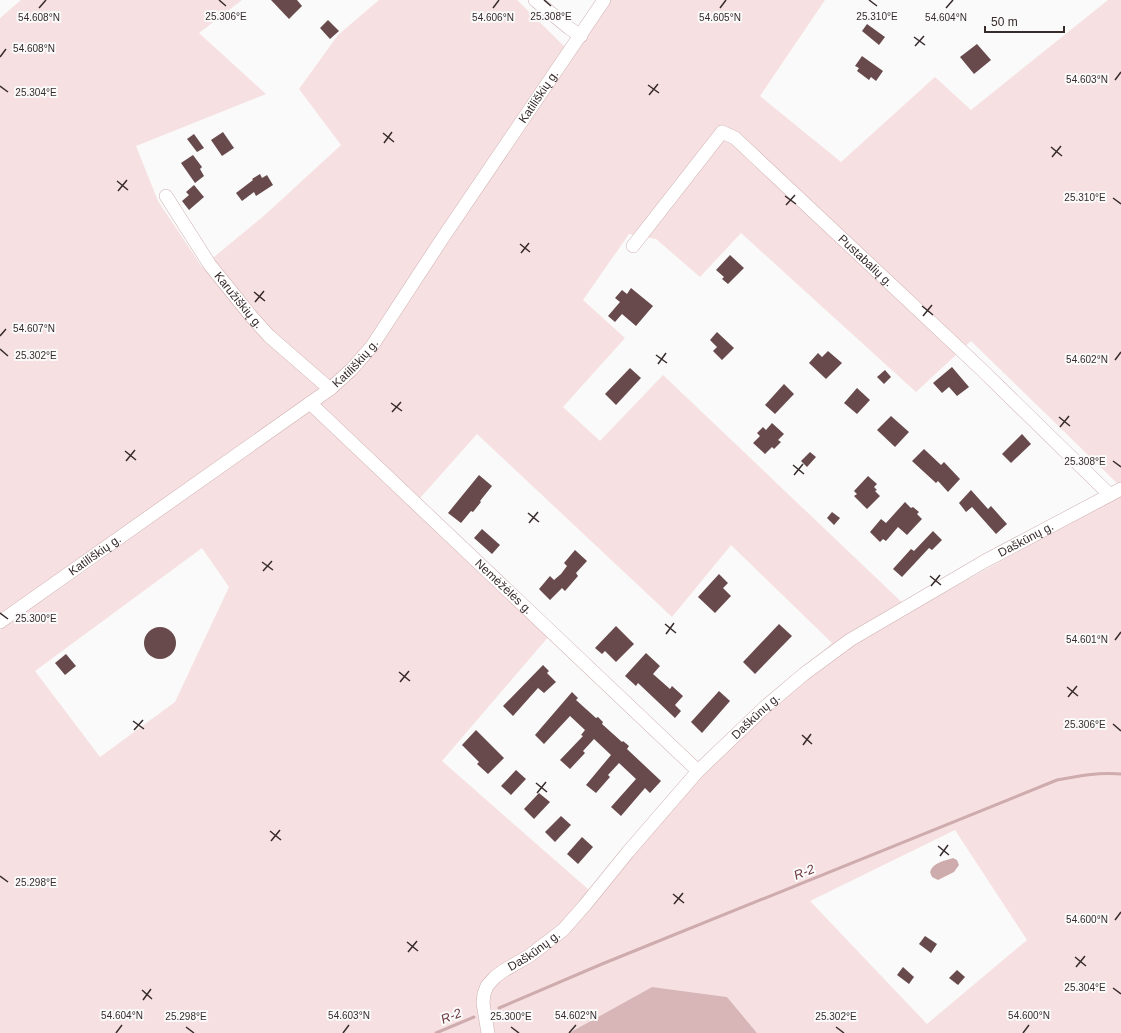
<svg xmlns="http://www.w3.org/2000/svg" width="1121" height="1033" viewBox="0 0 1121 1033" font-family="Arial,sans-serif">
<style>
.green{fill:#f7e0e1;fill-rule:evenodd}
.forest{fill:#d8b5b7}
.water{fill:#ceabad}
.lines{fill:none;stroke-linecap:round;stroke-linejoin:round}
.stream{stroke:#ceabad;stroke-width:3}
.building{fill:#684a4c}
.minor-casing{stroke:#cfb0b2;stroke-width:14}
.minor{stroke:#fff;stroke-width:13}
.ticks{fill:none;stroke:#372b2c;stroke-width:1.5}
.labels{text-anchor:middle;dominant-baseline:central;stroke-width:4;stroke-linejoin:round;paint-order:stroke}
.street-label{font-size:12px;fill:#372b2c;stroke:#fafafa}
.water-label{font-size:13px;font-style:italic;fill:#6e3b40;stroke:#fafafa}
.ticks-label{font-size:10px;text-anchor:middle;fill:#372b2c;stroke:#fafafa;stroke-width:4;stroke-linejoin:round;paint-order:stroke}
</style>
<rect width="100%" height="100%" fill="#fafafa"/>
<g class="green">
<path d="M21,0h221l-43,33 67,61 -130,52 22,55 44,66 64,-53 75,-69 -42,-56 39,-54 41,-35h138l49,48 -209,308 -22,22 -335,237v-597z"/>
<path d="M609,0h216l-65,96 81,66 94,-85 36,33 137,-110h13v487l-150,-146 -55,51 -175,-159 -41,44 -44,-38 -27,-5 -46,66 42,38 -62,69 37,34 63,-66 248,236 210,-117v539h-364l-30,-36 -75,-10 -83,46h-569v-403l88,-61 247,-177 48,-52zM477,434l195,183 59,-72 101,98 -141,127 -102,120 -147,-129 107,-125 -136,-130zM202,548l27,39 -54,115 -75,55 -65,-86zM955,830l72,110 -100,84 -117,-123z"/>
</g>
<path class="forest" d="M652,987l75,10 30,36h-188z"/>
<path class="water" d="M953,858l4,2 2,5 -5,7 -16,8 -6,-3 -2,-5c3,-10 15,-11 23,-14z"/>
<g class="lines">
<g class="stream">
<path d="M499,1008l103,-44 455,-184c21,-4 42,-8 64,-6"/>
<path d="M436,1033l38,-16"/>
</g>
</g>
<g class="building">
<path d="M271,0h26l5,6 -13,13z"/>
<path d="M328,20l11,11 -9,8 -10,-11z"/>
<path d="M867,24l18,13 -6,8 -17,-14z"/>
<path d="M977,44l14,16 -17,14 -14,-17z"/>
<path d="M862,56l21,15 -7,10 -5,-4 -2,3 -12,-9 2,-3 -4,-2z"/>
<path d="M223,132l11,16 -12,8 -11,-16z"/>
<path d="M194,134l10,14 -7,4 -10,-13z"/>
<path d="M193,155l9,12 -2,2 4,7 -9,7 -14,-20z"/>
<path d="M260,174l2,4 5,-3 6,10 -17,11 -2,-4 -12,9 -6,-8 17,-13 -1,-1z"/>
<path d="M194,185l10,12 -15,13 -7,-9 7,-6 -3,-3z"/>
<path d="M730,255l14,13 -16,16 -6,-5 2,-2 -8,-7z"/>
<path d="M631,288l22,18 -17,20 -14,-12 -7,8 -7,-6 12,-14 -5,-4 7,-8 5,4z"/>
<path d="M717,332l17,16 -12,12 -9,-9 4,-4 -7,-7z"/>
<path d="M828,351l14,12 -16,16 -17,-16 9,-10 4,4z"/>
<path d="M952,367l17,20 -12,9 -8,-9 -7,6 -9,-10z"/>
<path d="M630,368l11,10 -25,27 -11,-11z"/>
<path d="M885,370l6,7 -7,7 -7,-7z"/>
<path d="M784,384l10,10 -19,20 -10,-9z"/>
<path d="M857,388l13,12 -13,14 -13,-11z"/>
<path d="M891,416l18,16 -14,15 -18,-17z"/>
<path d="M772,423l12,11 -6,6 3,2 -7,7 -2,-2 -7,7 -12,-11 7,-7 -3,-3 6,-6 3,3z"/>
<path d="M1022,434l9,10 -20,19 -9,-9z"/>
<path d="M924,449l17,16 3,-3 16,17 -12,13 -10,-11 -2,2 -24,-22z"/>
<path d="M810,452l6,5 -9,10 -6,-6z"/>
<path d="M479,475l13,11 -12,15 1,1 -8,10 -2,-1 -10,12 -13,-10z"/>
<path d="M868,476l9,8 -3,3 3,3 -2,1 5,5 -13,13 -13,-13 3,-2 -3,-3z"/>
<path d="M971,490l17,19 3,-3 16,18 -11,10 -24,-27 -6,5 -7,-9z"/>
<path d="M905,502l6,6 2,-1 6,5 -2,2 5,5 -15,16 -9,-8 -12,14 -3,-2 -3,3 -10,-10 11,-13 5,4z"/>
<path d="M832,512l8,6 -6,7 -7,-7z"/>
<path d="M482,529l18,16 -8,9 -18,-16z"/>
<path d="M933,531l9,9 -10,10 -3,-2 -27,29 -9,-8 18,-20 3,2z"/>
<path d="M575,550l12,11 -11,12 2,3 -13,15 -3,-3 -12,12 -11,-11 11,-13 4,4 7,-6 6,-8 -3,-3z"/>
<path d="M719,574l9,9 -5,5 8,8 -16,17 -17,-16z"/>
<path d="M779,624l13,12 -37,38 -12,-12z"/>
<path d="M616,626l18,18 -18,18 -11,-11 -3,3 -7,-6z"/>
<circle cx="160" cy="643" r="16"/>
<path d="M646,653l14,13 -7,8 17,15 2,-3 11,10 -8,9 6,6 -6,7 -37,-35 -2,3 -11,-10z"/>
<path d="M66,654l10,12 -11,9 -10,-12z"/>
<path d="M543,665l6,6 -2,2 9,9 -12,11 -6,-5 -25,28 -10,-10z"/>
<path d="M719,691l11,10 -28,32 -11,-11z"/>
<path d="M572,692l6,6 -2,2 20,18 2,-1 5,5 -1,2 20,18 1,-1 6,5 -2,3 34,32 -11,12 -5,-5 -24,28 -10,-9 25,-28 -17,-16 -11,12 2,2 -14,16 -10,-8 25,-30 -17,-16 -11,12 2,2 -15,16 -10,-9 23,-24 -2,-1 4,-5 -15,-14 -26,28 -9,-9z"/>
<path d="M476,730l28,28 -16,16 -11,-10 2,-2 -17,-17z"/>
<path d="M516,770l10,9 -15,16 -10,-9z"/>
<path d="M539,793l11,9 -16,17 -10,-10z"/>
<path d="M561,816l10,9 -16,17 -10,-10z"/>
<path d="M582,837l11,10 -15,17 -11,-10z"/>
<path d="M925,936l12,8 -6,9 -12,-9z"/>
<path d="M903,967l11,10 -5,7 -12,-9z"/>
<path d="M957,970l8,7 -7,8 -9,-7z"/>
</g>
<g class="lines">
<defs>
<g id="minor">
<path d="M535,0l34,28 12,8"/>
<path id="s1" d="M166,196l44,69 41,51 18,20 61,53"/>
<path id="s2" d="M633,246l89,-114 13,6 245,230 130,127"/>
<path id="s3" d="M310,403l388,368"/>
<path id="s4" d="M0,622l330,-233 22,-20 20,-23 70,-107 162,-239"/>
<path id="s5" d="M488,1033l-5,-30 1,-9 3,-8 8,-9 8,-6 26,-15 34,-26 22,-25 43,-53 70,-81 67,-64 39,-33 46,-34 135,-79 136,-72"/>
</g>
</defs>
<use href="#minor" class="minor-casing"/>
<use href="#minor" class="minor"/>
</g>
<path class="ticks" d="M219,0l7,6M544,0l7,6M869,0l8,6M39,8l7,-8M493,8l6,-8M720,8l6,-8M946,8l7,-8M914,37l11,8M915,46l9,-10M0,57l6,-8M1115,80l6,-8M648,85l11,8M0,86l8,6M649,95l9,-11M383,133l11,9M384,143l8,-11M1051,147l11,9M1052,157l9,-11M117,181l11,9M118,191l9,-11M785,196l11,8M1113,198l8,6M786,205l9,-10M520,244l10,8M521,253l8,-10M254,292l11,9M255,302l9,-11M922,306l11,9M923,316l9,-11M0,336l6,-7M0,349l8,7M656,355l11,8M1115,360l6,-8M658,364l8,-11M391,403l11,8M392,412l9,-10M1059,417l11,9M1060,427l9,-11M125,451l11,9M126,461l9,-11M1113,461l8,6M793,465l11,9M794,475l9,-11M528,513l11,9M529,523l9,-11M262,562l11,8M263,571l9,-10M930,576l11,9M931,586l9,-11M0,613l8,6M665,624l11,9M666,634l8,-11M1115,640l6,-8M399,672l11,9M400,682l9,-11M1067,687l11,9M1068,697l9,-11M133,721l11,8M1113,724l8,7M134,730l9,-10M802,735l10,9M803,745l8,-11M536,783l11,9M537,793l9,-11M270,831l11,9M271,841l9,-11M938,846l11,9M940,856l8,-11M0,876l8,6M673,894l11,9M674,904l9,-11M1115,920l6,-8M407,942l11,9M408,952l9,-11M1075,957l11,9M1076,967l9,-11M1113,988l8,6M142,990l10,9M143,1000l8,-11M186,1027l8,6M511,1027l8,6M836,1027l8,6M116,1033l6,-8M343,1033l6,-8M569,1033l7,-8M1023,1033l6,-8"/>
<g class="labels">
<g class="street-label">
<text stroke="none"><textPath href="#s4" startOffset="764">Katiliškių g.</textPath></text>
<text stroke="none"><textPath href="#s2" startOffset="338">Pustabalių g.</textPath></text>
<text stroke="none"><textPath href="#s1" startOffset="127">Karužiškių g.</textPath></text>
<text stroke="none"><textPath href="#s4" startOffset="440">Katiliškių g.</textPath></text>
<text stroke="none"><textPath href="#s5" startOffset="755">Daškūnų g.</textPath></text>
<text stroke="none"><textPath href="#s4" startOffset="116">Katiliškių g.</textPath></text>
<text stroke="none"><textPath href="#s3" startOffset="267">Nemėžėlės g.</textPath></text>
<text stroke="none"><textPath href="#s5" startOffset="431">Daškūnų g.</textPath></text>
<text stroke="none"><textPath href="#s5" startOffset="107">Daškūnų g.</textPath></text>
</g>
<g class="water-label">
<text transform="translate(804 872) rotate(-22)">R-2</text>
<text transform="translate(451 1016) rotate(-22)">R-2</text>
</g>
</g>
<g class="ticks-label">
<text x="877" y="20">25.310°E</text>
<text x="226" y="20">25.306°E</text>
<text x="551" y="20">25.308°E</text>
<text x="39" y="21">54.608°N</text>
<text x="493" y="21">54.606°N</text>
<text x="720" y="21">54.605°N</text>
<text x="946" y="21">54.604°N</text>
<text x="34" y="52">54.608°N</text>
<text x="1087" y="83">54.603°N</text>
<text x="36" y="96">25.304°E</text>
<text x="1085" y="201">25.310°E</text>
<text x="34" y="332">54.607°N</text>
<text x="36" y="359">25.302°E</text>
<text x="1087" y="363">54.602°N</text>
<text x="1085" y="465">25.308°E</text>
<text x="36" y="622">25.300°E</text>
<text x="1087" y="643">54.601°N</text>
<text x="1085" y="728">25.306°E</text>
<text x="36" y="886">25.298°E</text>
<text x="1087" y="923">54.600°N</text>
<text x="1085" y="991">25.304°E</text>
<text x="122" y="1019">54.604°N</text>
<text x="349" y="1019">54.603°N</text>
<text x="576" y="1019">54.602°N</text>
<text x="1029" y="1019">54.600°N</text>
<text x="186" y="1020">25.298°E</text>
<text x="511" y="1020">25.300°E</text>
<text x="836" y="1020">25.302°E</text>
</g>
<path d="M985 26v6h79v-6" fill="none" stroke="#372b2c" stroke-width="2"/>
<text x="991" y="26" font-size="12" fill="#372b2c" stroke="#fafafa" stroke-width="3" paint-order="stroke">50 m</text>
</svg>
